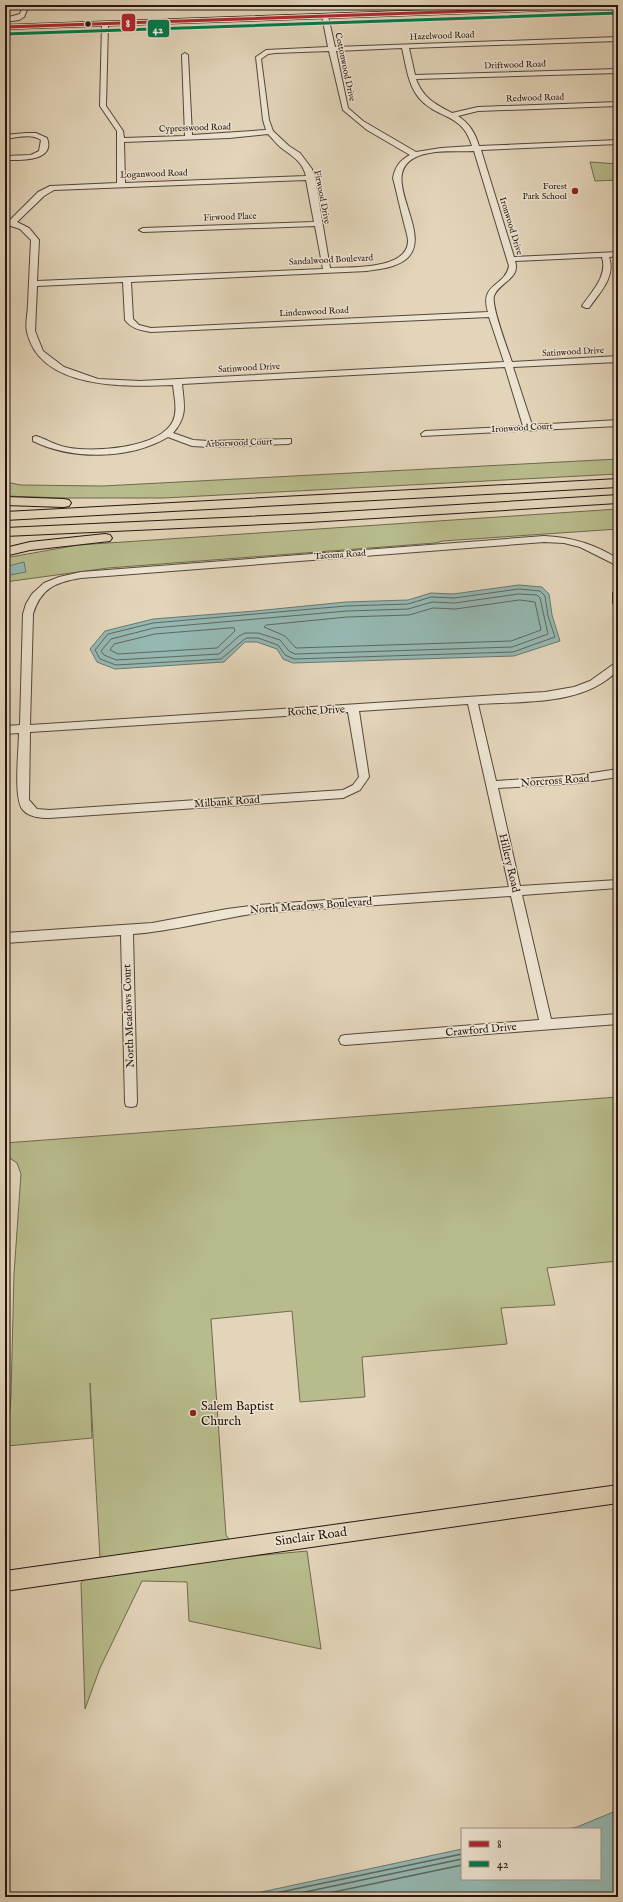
<svg xmlns="http://www.w3.org/2000/svg" width="623" height="1902" viewBox="0 0 623 1902" font-family="'IM FELL English',serif">
<style>
.green{fill:#b8bc8c;stroke:#6f694e}
.water{fill:#95b8b2;stroke:#697771}
.lines{fill:none;stroke-linecap:round;stroke-linejoin:round}
.shore-far1{stroke:#5e6761;stroke-width:1}
.shore{stroke:#5e6761;stroke-width:1.5}
.minor-casing{stroke:#55463a;stroke-width:2}
.major-casing{stroke:#261610;stroke-width:2}
.highway-casing{stroke:#261610;stroke-width:2}
.minor{fill:#ede4d2;fill-rule:evenodd}
.major{fill:#e3d5ba;fill-rule:evenodd}
.highway{fill:#e3d5ba;fill-rule:evenodd}
.bus-1-casing{stroke:#ede4d2;stroke-width:5}
.bus-2-casing{stroke:#ede4d2;stroke-width:5}
.bus-1{stroke:#af272f;stroke-width:3}
.bus-2{stroke:#007b4b;stroke-width:3}
.bus-dot{fill:#261610;stroke:#ede4d2;stroke-width:1.5}
.poi-dot{fill:#8f2418;stroke:#ede4d2;stroke-width:1.5}
.labels{text-anchor:middle;dominant-baseline:central;stroke-width:3;stroke-linejoin:round;paint-order:stroke}
.far-street-label{font-size:9px;fill:#261610;stroke:#ede4d2}
.far-poi-label{font-size:9px;fill:#261610;stroke:#ede4d2;text-anchor:end}
.street-label{font-size:11px;fill:#261610;stroke:#ede4d2}
.near-poi-label{font-size:13px;fill:#261610;stroke:#ede4d2;text-anchor:start}
.near-street-label{font-size:13px;fill:#261610;stroke:#ede4d2}
.line-badge{stroke:#ede4d2;stroke-width:1.5}
.badge-label{font-size:11px;text-anchor:middle;font-weight:bold;fill:#fff}
</style>
<rect width="100%" height="100%" fill="#e3d5ba"/>
<filter id="stains"><feTurbulence type="fractalNoise" baseFrequency=".005" numOctaves="4"/><feColorMatrix values="0 0 0 0 .2 0 0 0 0 .09 0 0 0 0 .02 0 0 0 .5 -.17"/></filter>
<radialGradient id="worn" r=".72"><stop offset=".6" stop-color="#630" stop-opacity="0"/><stop offset="1" stop-color="#630" stop-opacity=".3"/></radialGradient>
<g class="green">
<path d="M590,162l28,2v16l-23,1z"/>
<path d="M618,459v15l-454,24h-100l-59,-2v-14l16,3 82,1z"/>
<path d="M618,509v20l-175,12 -8,2 -327,25 -103,14v-24l73,-13z"/>
<path d="M618,1097v164l-71,7 8,37 -54,3 6,36 -145,13 3,40 -65,5 -8,-91 -81,8 15,216 16,22 65,-6 14,98 -132,-28 -2,-39 -45,-1 -42,87 -15,41 -4,-126 19,-25 -10,-175 2,55 -85,8 4,-51 3,-121 7,-100 -4,-11 -6,-4 -6,-1v-15z"/>
</g>
<g class="water">
<path d="M24,562l2,10 -21,4v-9z"/>
<path d="M519,585l23,2 7,7 3,21 8,26 -46,15 -221,7 -10,-4 -6,-10 -20,-7h-12l-21,20 -109,7 -18,-7 -7,-13 15,-18 48,-12 102,-8 91,-9 62,-2 23,-7 22,1z"/>
<path d="M618,1810v87h-380l224,-48v30h138v-50h-32l9,-2z"/>
</g>
<g class="lines">
<g class="shore-far1">
<path d="M519,589l21,2 5,5 3,20 7,21 -42,15 -219,7 -9,-4 -7,-10 -20,-7h-12l-25,21 -105,6 -16,-6 -5,-9 13,-16 45,-11 193,-17 62,-2 23,-7 23,1z"/>
<path d="M519,594l18,1 3,3 8,36 -36,13 -217,7 -6,-3 -9,-11 -22,-7h-13l-6,3 -20,18 -103,6 -12,-5 -3,-4 10,-12 43,-11 193,-17 61,-2 24,-7 22,1z"/>
<path d="M520,600l15,2 6,28 -30,11 -215,7 -11,-12 -21,-9 2,-2 81,-8 62,-2 24,-7 22,1z"/>
<path d="M234,628l1,3 -18,17 -99,6 -8,-4 4,-6 41,-10z"/>
</g>
<g class="shore">
<path d="M257,1897l205,-43"/>
<path d="M281,1897l181,-38"/>
<path d="M310,1897l152,-32"/>
</g>
<defs>
<g id="minor">
<path d="M23,5h6l-5,12 -5,3 -14,2v-4l15,-4z"/>
<path d="M325,14l3,2 7,31 283,-10v4l-209,7 6,27 203,-6v4l-202,6c7,19 19,25 36,34l26,-6 140,-5v4l-140,5 -20,5c12,8 17,17 21,30l139,-6v4l-137,6 33,107 104,-5v4l-9,1c7,20 -9,35 -20,51h-3l-4,-2c10,-15 26,-30 20,-49l-87,4c6,18 -16,21 -21,35 -3,10 14,54 18,66l106,-6v6l-105,5 19,58 86,-5v6l-196,10 -1,-2 4,-3 98,-5 -18,-59 -323,17c2,21 6,32 -9,49l20,7 16,1 82,-2v4l-3,1 -79,3 -17,-1 -24,-9c-38,23 -97,23 -135,4v-4l3,-1c10,3 19,9 29,11 25,6 95,2 108,-26 5,-11 1,-25 0,-36 -46,2 -133,5 -146,-53 -2,-8 1,-19 1,-28 1,-21 2,-43 3,-64l-11,-11 -15,-5v-4h5l28,-28 12,-6 67,-3v-52l-17,-25 2,-82 3,-2 3,2 -2,82 17,25 1,7 61,-2 -3,-81 3,-2 3,2 4,80 74,-5 -3,-10 -7,-63 10,-7 62,-3 -6,-31zM402,48c4,17 6,37 17,50 19,22 43,14 53,48l-31,2 -25,4 -53,-31 -15,-13 -12,-57zM329,51l14,59 24,20 43,25c-10,5 -15,12 -17,23 4,15 7,30 11,45 1,5 4,13 4,18 0,29 -58,26 -78,27l-15,-90 -3,-9 -12,-16 -11,-7 -16,-15 -4,-11 -8,-61 7,-5 7,-1zM268,134c5,5 10,12 16,16 10,7 19,13 22,26l-181,7 -1,-41 105,-4zM474,151l35,115c-4,21 -30,17 -21,46l-337,16 -12,-3 -6,-6 -2,-37 236,-11c12,-2 27,-3 38,-11 32,-24 -28,-82 9,-102 17,-9 41,-6 60,-7zM306,180l8,42 -171,6 -4,2 4,2 172,-6 8,43 -286,12 2,-41 -10,-12 -12,-6 27,-26 10,-6zM123,282l2,38c7,9 15,10 26,12l338,-15 15,45 -364,19 -42,-2 -34,-12 -21,-16 -8,-20 2,-45z"/>
<path d="M26,133h10l11,5c9,24 -28,22 -42,22v-4l26,-1 8,-4 2,-11c-10,-7 -25,-2 -36,-1v-4z"/>
<path d="M544,536c27,1 51,8 74,23v7l-38,-19 -16,-4 -20,-1 -463,36c-25,4 -40,10 -48,36l-3,111 515,-33 29,-5 16,-6 28,-20v9c-34,36 -95,31 -140,34l18,77 83,-6 39,-6v8l-39,6 -81,5 22,98 98,-6v8l-96,7 29,124 67,-5v10l-273,21 -4,-1 -2,-4 2,-4 4,-1 194,-15 -28,-124 -253,17c-42,6 -83,18 -125,21l4,168 -1,4 -5,1 -5,-1 -1,-4 -4,-167 -116,8v-10l147,-10 75,-14 31,-4 251,-18 -41,-183 -109,7 10,66 -9,13 -17,8 -294,20c-9,0 -20,-1 -26,-8 -10,-11 -4,-61 -4,-77l-14,1v-8l15,-1 3,-111 3,-10 6,-10 12,-11 15,-6 22,-5zM348,712l11,65 -6,8 -10,5 -294,20 -12,-1 -8,-9 1,-68z"/>
<path d="M618,590v16l-5,-3v-10z"/>
</g>
<g id="major">
<path d="M579,5h39v3l-613,21v-4z"/>
<path d="M618,1485v18l-613,88v-20z"/>
</g>
<g id="highway">
<path d="M618,479v8l-613,33v-8z"/>
<path d="M618,495v8l-309,19 -304,14v-8l304,-14z"/>
<path d="M5,497l59,2 5,1 2,3 -2,3 -5,1 -59,-2z"/>
<path d="M105,534l5,1 2,3 -2,3 -80,9 -25,6v-8l25,-6z"/>
</g>
</defs>
<use href="#minor" class="minor-casing"/>
<use href="#major" class="major-casing"/>
<use href="#highway" class="highway-casing"/>
<use href="#minor" class="minor"/>
<use href="#major" class="major"/>
<use href="#highway" class="highway"/>
<defs>
<path id="bus-1" d="M5,27l613,-21"/>
<path id="bus-2" d="M5,34l613,-21"/>
</defs>
<use href="#bus-1" class="bus-1-casing"/>
<use href="#bus-2" class="bus-2-casing"/>
<use href="#bus-1" class="bus-1"/>
<use href="#bus-2" class="bus-2"/>
</g>
<circle class="bus-dot" cx="88" cy="24" r="3.5"/>
<g class="poi-dot">
<circle cx="575" cy="191" r="4"/>
<circle cx="193" cy="1413" r="4"/>
</g>
<g class="labels">
<g class="far-street-label">
<text transform="translate(442 36) rotate(-2)">Hazelwood Road</text>
<text transform="translate(515 65) rotate(-2)">Driftwood Road</text>
<text transform="translate(345 67) rotate(78)">Cottonwood Drive</text>
<text transform="translate(535 98) rotate(-2)">Redwood Road</text>
<text transform="translate(195 128) rotate(-2)">Cypresswood Road</text>
<text transform="translate(154 174) rotate(-2)">Loganwood Road</text>
<text transform="translate(322 197) rotate(79)">Firwood Drive</text>
<text transform="translate(230 217) rotate(-2)">Firwood Place</text>
<text transform="translate(511 226) rotate(73)">Ironwood Drive</text>
<text transform="translate(331 260) rotate(-3)">Sandalwood Boulevard</text>
<text transform="translate(314 312) rotate(-3)">Lindenwood Road</text>
<text transform="translate(573 352) rotate(-3)">Satinwood Drive</text>
<text transform="translate(249 368) rotate(-3)">Satinwood Drive</text>
<text transform="translate(522 428) rotate(-3)">Ironwood Court</text>
<text transform="translate(239 443) rotate(-2)">Arborwood Court</text>
<text transform="translate(340 555) rotate(-4)">Tacoma Road</text>
</g>
<g class="far-poi-label">
<text x="567" y="186">Forest<tspan x="567" dy="10">Park School</tspan></text>
</g>
<g class="street-label">
<text transform="translate(316 711) rotate(-3)">Roche Drive</text>
<text transform="translate(555 781) rotate(-4)">Norcross Road</text>
<text transform="translate(227 802) rotate(-4)">Milbank Road</text>
<text transform="translate(509 863) rotate(77)">Hillery Road</text>
<text transform="translate(311 906) rotate(-4)">North Meadows Boulevard</text>
<text transform="translate(129 1016) rotate(-92)">North Meadows Court</text>
<text transform="translate(481 1030) rotate(-5)">Crawford Drive</text>
</g>
<g class="near-poi-label">
<text x="201" y="1406">Salem Baptist<tspan x="201" dy="15">Church</tspan></text>
</g>
<g class="near-street-label">
<text transform="translate(311 1537) rotate(-8)">Sinclair Road</text>
</g>
</g>
<g class="line-badge">
<rect x="121" y="13" width="15" height="19" rx="4" fill="#af272f"/>
<rect x="147" y="19" width="23" height="19" rx="4" fill="#007b4b"/>
</g>
<g class="badge-label">
<text x="128" y="27">8</text>
<text x="158" y="33">42</text>
</g>
<rect width="623" height="1902" fill="none" stroke="#e3d5ba" stroke-width="20"/>
<rect x="6" y="6" width="611" height="1890" fill="none" stroke="#261610" stroke-width="2"/>
<rect x="10" y="10" width="603" height="1882" fill="none" stroke="#261610"/>
<rect x="461" y="1828" width="140" height="52" fill="#ede4d2" stroke="#9d9284"/>
<rect x="469" y="1841" width="20" height="6" fill="#af272f" stroke="#9d9284"/>
<text x="497" y="1848" font-size="12" fill="#261610">8</text>
<rect x="469" y="1861" width="20" height="6" fill="#007b4b" stroke="#9d9284"/>
<text x="497" y="1868" font-size="12" fill="#261610">42</text>
<rect width="100%" height="100%" filter="url(#stains)"/>
<rect width="100%" height="100%" fill="url(#worn)"/>
</svg>
